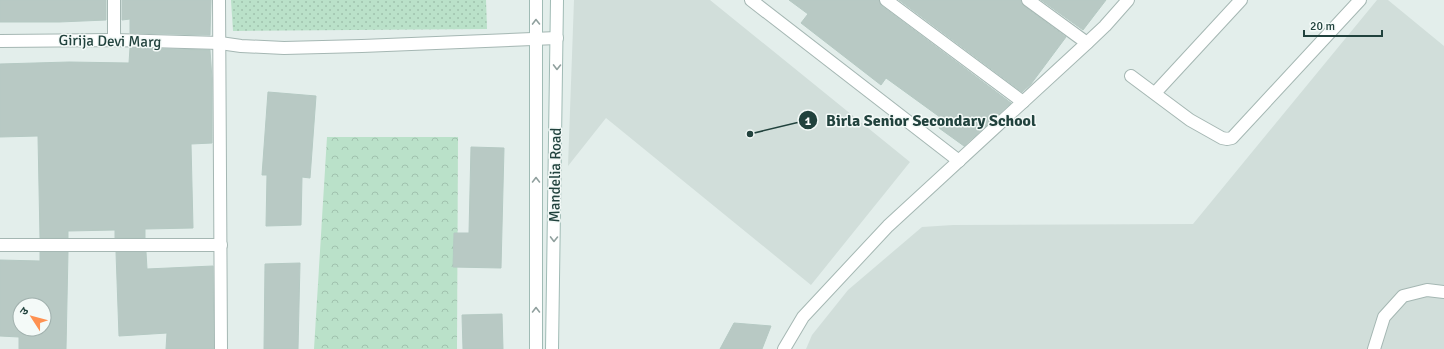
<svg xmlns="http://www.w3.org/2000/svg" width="1444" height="349" viewBox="0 0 1444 349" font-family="Signika,'Noto Sans Devanagari',sans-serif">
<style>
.built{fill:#d1deda}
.grass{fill:url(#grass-dots)}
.park{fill:url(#park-crowns)}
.building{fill:#b8c9c4;stroke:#b5c9c3;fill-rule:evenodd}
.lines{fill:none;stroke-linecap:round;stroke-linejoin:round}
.street-casing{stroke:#a5b7b3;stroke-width:14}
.secondary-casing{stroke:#a0bbb5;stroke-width:14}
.street{stroke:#fff;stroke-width:12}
.secondary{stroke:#fff;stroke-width:12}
.oneway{stroke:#90a09e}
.labels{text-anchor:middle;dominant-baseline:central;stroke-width:3;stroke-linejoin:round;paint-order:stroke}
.street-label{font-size:15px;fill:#21423d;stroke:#f4faf8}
.leader{fill:none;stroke:#21423d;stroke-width:1.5}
.callout-dot{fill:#21423d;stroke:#f4faf8;stroke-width:1.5}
.mark-label{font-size:12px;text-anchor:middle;font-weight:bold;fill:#fff}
.callout-label{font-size:16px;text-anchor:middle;font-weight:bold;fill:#21423d;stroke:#f4faf8;stroke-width:3;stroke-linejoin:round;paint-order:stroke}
</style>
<defs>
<pattern id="grass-dots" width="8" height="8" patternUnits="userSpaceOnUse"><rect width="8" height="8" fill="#bae1c9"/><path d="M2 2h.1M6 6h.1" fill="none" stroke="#a0c2ae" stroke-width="1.8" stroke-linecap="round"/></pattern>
<pattern id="park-crowns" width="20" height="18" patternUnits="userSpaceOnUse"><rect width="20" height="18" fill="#bae1c9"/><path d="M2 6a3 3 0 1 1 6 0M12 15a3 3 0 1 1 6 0" fill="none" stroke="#a0c2ae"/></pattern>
</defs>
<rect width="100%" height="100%" fill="#e3eeeb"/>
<g class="built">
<path d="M574,0h136l200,162 -99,123 -205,-167 -38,48z"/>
<path d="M1377,0h11l56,46v303h-638l6,-14 36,-45 74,-63 31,-2 240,-1z"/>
</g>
<path class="grass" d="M231,0h255l1,29 -254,2z"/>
<path class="park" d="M327,137h131l-1,212h-143z"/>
<g class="building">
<path d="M0,0h106v20l-47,2h-59z"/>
<path d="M122,0h89l-1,35 -80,-2v-14l-8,1z"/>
<path d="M789,0h90l3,6 129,97 -47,43 -25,-18 5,-8 -58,-42 -5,7 -80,-62 7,-9z"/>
<path d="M899,0h122l3,6 42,31 -35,47 -9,8z"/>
<path d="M1041,0h65l-23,30z"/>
<path d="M130,48l80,2 2,29v64l-21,1 2,84 -48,1v9h-30v-8l-47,1v7h-28l-2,-102 -38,1v-73l69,-2 60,1z"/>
<path d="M268,92l48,4 -6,82 -8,-1 -1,48 -35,1 1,-51h-5z"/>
<path d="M471,147l33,1 -3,120 -48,-1 1,-34h15z"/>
<path d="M40,252h28l-2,97h-47v-12l-19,-1v-76l40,1zM20,305h24v24h-24z"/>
<path d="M116,252h30l1,17 66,-3 1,83h-48l1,-16 -48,3z"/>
<path d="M300,263l-2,86h-34l1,-85z"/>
<path d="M502,314l1,35h-40l-1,-34z"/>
<path d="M734,323l37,3 -9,23h-42z"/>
</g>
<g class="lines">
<defs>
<g id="street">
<path d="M219,0l2,349"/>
<path d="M751,0l208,161"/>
<path d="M886,0l137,102"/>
<path d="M1028,0l59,43"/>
<path d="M114,40v-40"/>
<path d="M0,41l114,-1 106,3 21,3 43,2 78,-2 195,-8"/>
<path d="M1131,76l59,44 32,18 5,1 5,-1 128,-138"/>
<path d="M1155,93l86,-93"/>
<path d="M0,245h221"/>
<path d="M784,349l19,-32 85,-91 199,-183 18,-17 23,-26"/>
<path d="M1374,349l10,-32 19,-21 24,-6 17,2"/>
</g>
<g id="secondary">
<path d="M536,0v349"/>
<path d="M552,349l5,-349"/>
</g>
</defs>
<use href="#street" class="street-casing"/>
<use href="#secondary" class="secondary-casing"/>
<use href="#street" class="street"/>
<use href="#secondary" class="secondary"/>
</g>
<defs><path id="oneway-chevron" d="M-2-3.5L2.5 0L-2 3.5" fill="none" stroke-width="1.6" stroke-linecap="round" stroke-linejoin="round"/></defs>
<g class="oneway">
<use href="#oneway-chevron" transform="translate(536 22) rotate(-91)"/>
<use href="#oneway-chevron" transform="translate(557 67) rotate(91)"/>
<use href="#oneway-chevron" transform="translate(536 180) rotate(-90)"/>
<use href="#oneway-chevron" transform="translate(554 239) rotate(91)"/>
<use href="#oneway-chevron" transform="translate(536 310) rotate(-90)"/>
</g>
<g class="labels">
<g class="street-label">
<text transform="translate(110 41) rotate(1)">Girija Devi Marg</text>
<text transform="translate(555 175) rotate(-89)">Mandelia Road</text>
</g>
</g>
<path class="leader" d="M750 134L808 120"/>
<g class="callout-dot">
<circle cx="750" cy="134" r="4"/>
<circle cx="808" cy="120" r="10"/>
</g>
<g class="mark-label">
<text x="808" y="125">1</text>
</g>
<g class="callout-label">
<text x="931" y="126">Birla Senior Secondary School</text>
</g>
<g transform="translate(32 317) rotate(306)"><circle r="19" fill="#f4faf8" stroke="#a0b0ad"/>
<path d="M0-3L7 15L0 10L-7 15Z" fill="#fe9151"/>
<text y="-6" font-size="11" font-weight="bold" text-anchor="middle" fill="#21423d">उ</text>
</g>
<path d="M1304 30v6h78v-6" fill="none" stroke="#21423d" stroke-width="2"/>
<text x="1310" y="30" font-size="12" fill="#21423d" stroke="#f4faf8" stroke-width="3" paint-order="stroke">20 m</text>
</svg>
